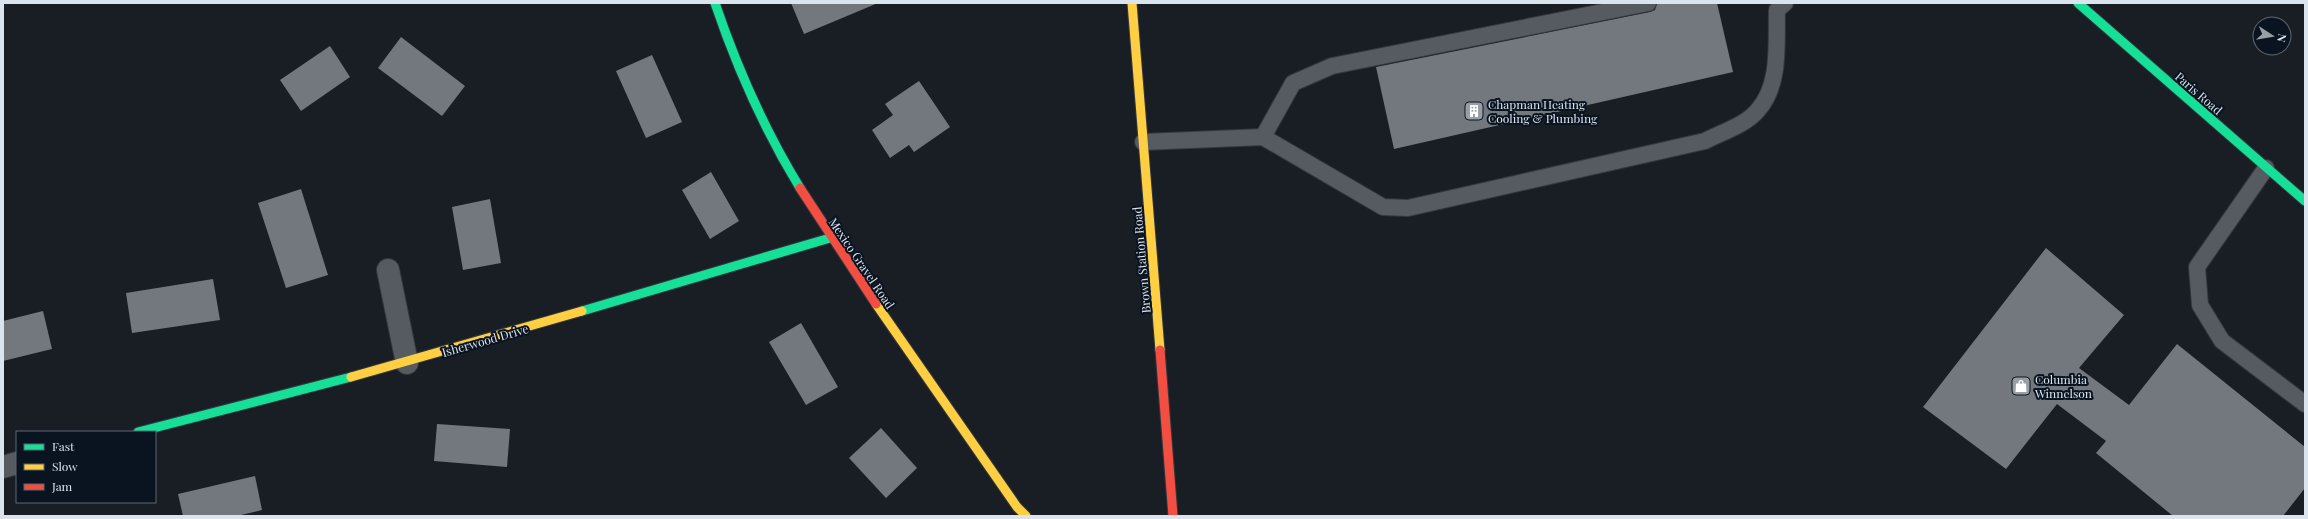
<svg xmlns="http://www.w3.org/2000/svg" width="2308" height="519" viewBox="0 0 2308 519" font-family="'Playfair Display',serif">
<style>
.building{fill:#73787f}
.lines{fill:none;stroke-linecap:round;stroke-linejoin:round}
.lane-casing{stroke:#35383e;stroke-width:18}
.street-casing{stroke:#35383e;stroke-width:24}
.fast-casing{stroke:#35383e;stroke-width:11}
.slow-casing{stroke:#35383e;stroke-width:11}
.jam-casing{stroke:#35383e;stroke-width:11}
.lane{stroke:#565b61;stroke-width:16}
.street{stroke:#565b61;stroke-width:22}
.fast{stroke:#16e098;stroke-width:9}
.slow{stroke:#ffcf43;stroke-width:9}
.jam{stroke:#f24e42;stroke-width:9}
.labels{text-anchor:middle;dominant-baseline:central;stroke-width:4;stroke-linejoin:round;paint-order:stroke}
.street-label{font-size:12px;fill:#dbe3ec;stroke:#0a1421}
.poi-label{font-size:12px;fill:#dbe3ec;stroke:#0a1421;text-anchor:start}
</style>
<rect width="100%" height="100%" fill="#191e25"/>
<g class="building">
<path d="M791,3h87l-74,31z"/>
<path d="M1657,3h60l16,69 -339,77 -18,-82 274,-55 5,-2z"/>
<path d="M401,37l64,49 -23,30 -64,-48z"/>
<path d="M330,46l20,31 -49,34 -21,-31z"/>
<path d="M652,55l30,67 -36,16 -30,-67z"/>
<path d="M919,81l31,46 -36,25 -5,-7 -19,13 -18,-28 21,-15 -8,-11z"/>
<path d="M711,172l28,49 -29,18 -28,-49z"/>
<path d="M301,189l27,86 -42,13 -28,-85z"/>
<path d="M490,199l11,64 -38,7 -11,-63z"/>
<path d="M2046,248l78,67 -45,53 50,37 48,-61 128,103v41l-22,28h-110l-77,-63 10,-12 -49,-37 -51,65 -83,-62z"/>
<path d="M213,279l7,41 -88,13 -6,-40z"/>
<path d="M43,311l9,38 -49,12v-40z"/>
<path d="M801,323l37,64 -32,18 -37,-63z"/>
<path d="M437,424l73,5 -3,38 -73,-6z"/>
<path d="M881,428l36,40 -31,30 -37,-40z"/>
<path d="M255,476l7,34 -25,6h-54l-5,-22z"/>
</g>
<g class="lines">
<defs>
<g id="lane">
<path d="M1263,137l30,-54 39,-17 316,-63"/>
<path d="M1143,142l120,-5 120,70 25,1 297,-67c17,-9 41,-16 53,-31 23,-26 18,-67 19,-100l8,-7"/>
<path d="M2266,168l-69,99 3,38 22,36 83,63"/>
</g>
<g id="street">
<path d="M388,270l19,93"/>
<path d="M3,467l14,-4"/>
</g>
<g id="fast">
<path d="M715,3c22,65 49,126 85,185"/>
<path d="M2078,3l227,198"/>
<path d="M582,311l248,-73"/>
<path d="M138,432l213,-55"/>
</g>
<g id="slow">
<path d="M1132,3l28,347"/>
<path d="M876,304l141,203 9,9"/>
<path d="M351,377l231,-66"/>
</g>
<g id="jam">
<path d="M800,188l76,116"/>
<path d="M1160,350l13,166"/>
</g>
</defs>
<use href="#lane" class="lane-casing"/>
<use href="#street" class="street-casing"/>
<use href="#fast" class="fast-casing"/>
<use href="#slow" class="slow-casing"/>
<use href="#jam" class="jam-casing"/>
<use href="#lane" class="lane"/>
<use href="#street" class="street"/>
<use href="#fast" class="fast"/>
<use href="#slow" class="slow"/>
<use href="#jam" class="jam"/>
</g>
<defs>
<symbol id="building-square" viewBox="-11 -11 22 22"><rect x="-9" y="-9" width="18" height="18" rx="4" fill="#979ea6" stroke="#0a1421"/><path d="M-4-6H4V6H1V3H-1V6H-4ZM-2.5-4.3h1.7v1.8h-1.7ZM.8-4.3h1.7v1.8H.8ZM-2.5-1h1.7V.8h-1.7ZM.8-1h1.7V.8H.8Z" fill="#fff"/></symbol>
<symbol id="shop-square" viewBox="-11 -11 22 22"><rect x="-9" y="-9" width="18" height="18" rx="4" fill="#979ea6" stroke="#0a1421"/><path d="M-5-2.5h2.3a2.7 3.5 0 0 1 5.4 0H5L5.5 6h-11ZM-1.5-2.5h3a1.5 2.3 0 0 0-3 0Z" fill="#fff"/></symbol>
</defs>
<g fill-rule="evenodd">
<use href="#building-square" x="1463" y="100" width="22" height="22"/>
<use href="#shop-square" x="2010" y="375" width="22" height="22"/>
</g>
<g class="labels">
<g class="street-label">
<text transform="translate(2199 93) rotate(41)">Paris Road</text>
<text transform="translate(1141 260) rotate(-95)">Brown Station Road</text>
<text transform="translate(862 263) rotate(56)">Mexico Gravel Road</text>
<text transform="translate(485 340) rotate(-16)">Isherwood Drive</text>
</g>
<g class="poi-label">
<text x="1488" y="104">Chapman Heating<tspan x="1488" dy="14">Cooling &amp; Plumbing</tspan></text>
<text x="2035" y="379">Columbia<tspan x="2035" dy="14">Winnelson</tspan></text>
</g>
</g>
<rect width="2308" height="519" fill="none" stroke="#dbe3ec" stroke-width="8"/>
<rect x="16" y="431" width="140" height="72" fill="#0a1421" stroke="#5e6772"/>
<rect x="24" y="444" width="20" height="6" fill="#16e098" stroke="#5e6772"/>
<text x="52" y="451" font-size="12" fill="#dbe3ec">Fast</text>
<rect x="24" y="464" width="20" height="6" fill="#ffcf43" stroke="#5e6772"/>
<text x="52" y="471" font-size="12" fill="#dbe3ec">Slow</text>
<rect x="24" y="484" width="20" height="6" fill="#f24e42" stroke="#5e6772"/>
<text x="52" y="491" font-size="12" fill="#dbe3ec">Jam</text>
<g transform="translate(2272 36) rotate(102)"><circle r="19" fill="#0a1421" stroke="#5e6772"/>
<path d="M0-3L7 15L0 10L-7 15Z" fill="#979ea6"/>
<text y="-6" font-size="11" font-weight="bold" text-anchor="middle" fill="#dbe3ec">N</text>
</g>
</svg>
